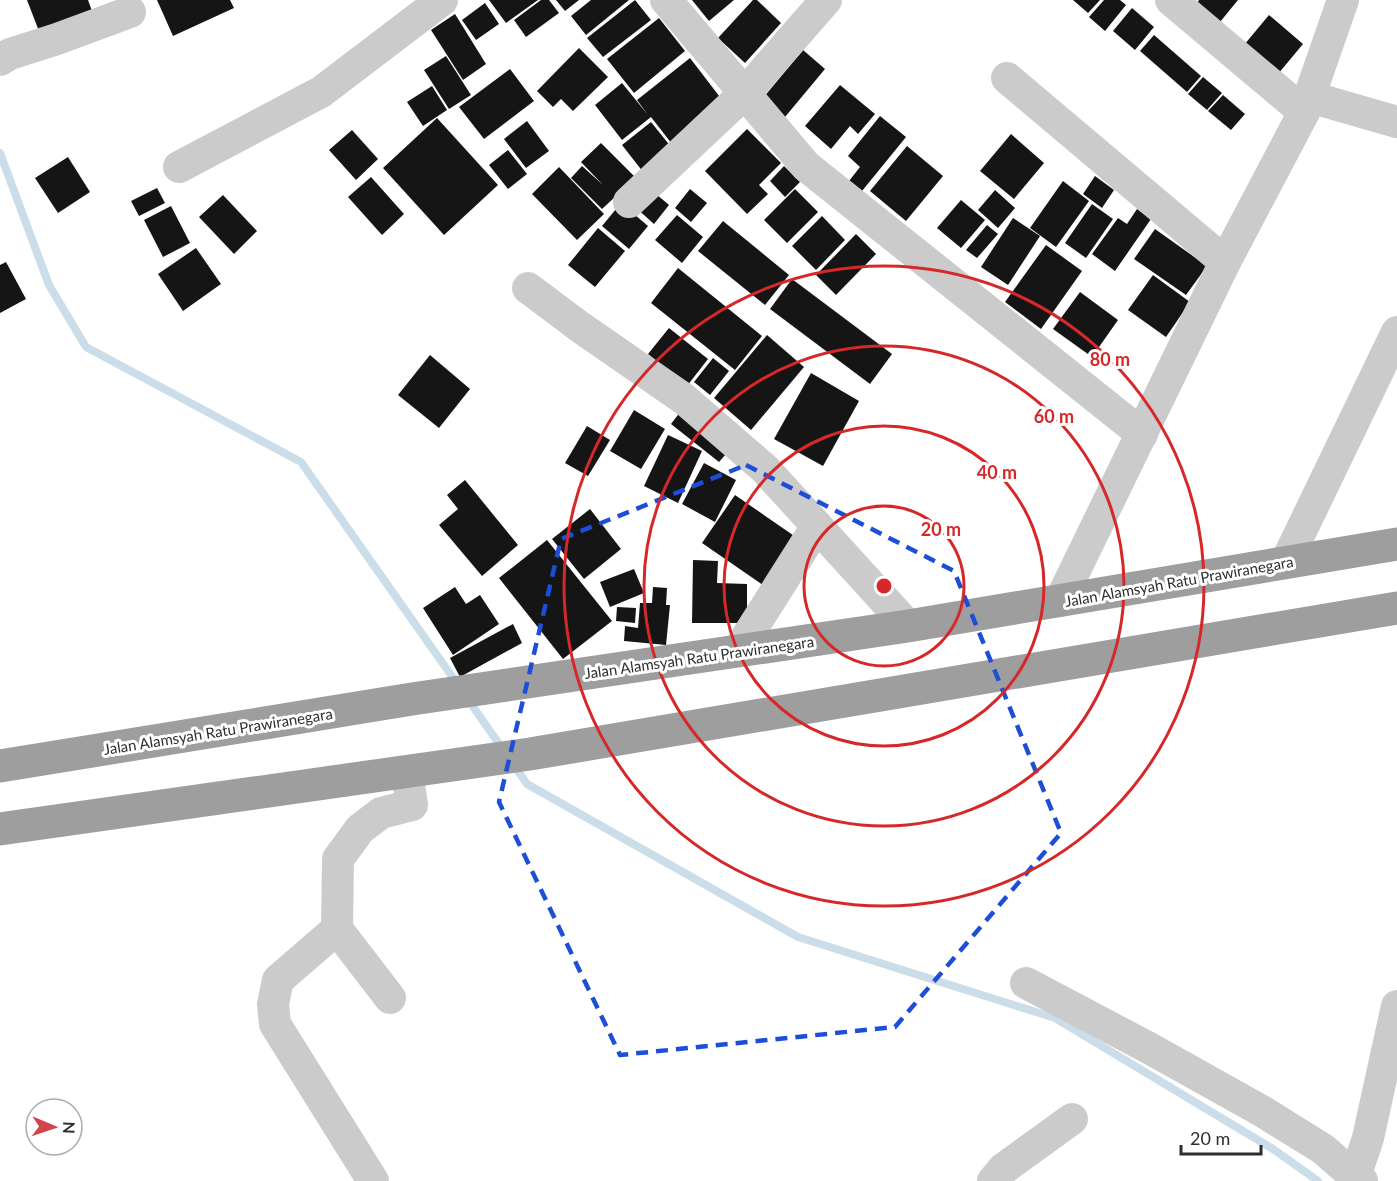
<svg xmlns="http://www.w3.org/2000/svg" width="1397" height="1181" viewBox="0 0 1397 1181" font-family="Lato,sans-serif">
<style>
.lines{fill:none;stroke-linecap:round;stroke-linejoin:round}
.stream{stroke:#cbdde8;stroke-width:8}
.building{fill:#151515}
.minor{stroke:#cbcbcb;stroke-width:32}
.trunk{stroke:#9e9e9e;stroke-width:33}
.marked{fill:none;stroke:#1d4ed8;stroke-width:4.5;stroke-dasharray:12 8;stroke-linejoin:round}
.ring{fill:none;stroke:#d62828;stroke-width:3}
.labels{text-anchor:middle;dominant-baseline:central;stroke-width:6;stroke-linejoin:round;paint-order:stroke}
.street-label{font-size:15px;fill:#2e2e2e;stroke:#fff}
.centre{fill:#d62828;stroke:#fff;stroke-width:3}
.ring-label{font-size:18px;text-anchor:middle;font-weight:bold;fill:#d62828;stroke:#fff;stroke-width:6;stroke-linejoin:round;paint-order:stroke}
</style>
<rect width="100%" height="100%" fill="#fff"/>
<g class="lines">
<g class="stream">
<path d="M0,153l49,132 37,62 215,115 157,223"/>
<path d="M467,698l37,53"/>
<path d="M513,764l14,20 271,153 257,81 218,131 45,32"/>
</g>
</g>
<g class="building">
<path d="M27,0h61l7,19 -53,20z"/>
<path d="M157,0h73l4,8 -61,28z"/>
<path d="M489,0h49l-32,23z"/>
<path d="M541,0h8l10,13 -33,24 -12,-17z"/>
<path d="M556,0h23l-14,11z"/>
<path d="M591,0h38l-43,35 -15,-19z"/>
<path d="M635,0l16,20 -48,37 -16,-19z"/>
<path d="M692,0h42l-25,21z"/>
<path d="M753,0h4l24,23 -36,40 -27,-25z"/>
<path d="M1073,0h27l-12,13z"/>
<path d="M1104,0h16l6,5 -21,26 -16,-14z"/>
<path d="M1199,0h39l-18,22 -23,-19z"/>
<path d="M485,3l14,21 -23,16 -14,-20z"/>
<path d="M1132,8l22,19 -19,23 -22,-19z"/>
<path d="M455,14l31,50 -23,16 -32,-50z"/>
<path d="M1269,15l34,29 -30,36 -34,-29z"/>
<path d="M659,18l26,33 -51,42 -27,-34z"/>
<path d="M1154,35l47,41 -14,16 -47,-41z"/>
<path d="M579,48l29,29 -35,34 -12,-12 -8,8 -16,-16z"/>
<path d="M803,50l22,19 -40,48 -22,-19z"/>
<path d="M446,56l25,39 -22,14 -25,-39z"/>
<path d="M690,58l36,47 -47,48 -28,-36 -29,23 -27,-35 27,-22 26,32 -11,-15z"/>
<path d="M510,69l24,32 -50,38 -25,-32z"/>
<path d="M1203,77l19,16 -15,17 -19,-16z"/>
<path d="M840,85l35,29 -17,20 -8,-8 -19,23 -26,-23z"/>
<path d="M432,86l15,24 -24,16 -16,-24z"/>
<path d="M1223,95l22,19 -14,16 -23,-19z"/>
<path d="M880,116l26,21 -44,54 -13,-10 11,-14 -12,-11z"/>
<path d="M437,118l61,67 -54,50 -61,-67z"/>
<path d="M527,121l22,30 -23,17 -22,-29z"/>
<path d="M651,122l25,31 -29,24 -25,-32z"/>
<path d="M747,129l34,34 -22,22 9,9 -21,20 -42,-43z"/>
<path d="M352,130l26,29 -22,21 -27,-30z"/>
<path d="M1011,134l33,29 -30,36 -34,-28z"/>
<path d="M601,143l38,38 -24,16 -13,12 -31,-31 11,-12 21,19 -22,-23z"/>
<path d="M907,146l36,30 -37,45 -36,-30z"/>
<path d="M508,150l19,24 -19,15 -19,-24z"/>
<path d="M68,157l22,35 -32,21 -23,-35z"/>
<path d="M784,166l16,16 -15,15 -15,-16z"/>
<path d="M559,167l45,47 -27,26 -45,-46z"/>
<path d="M1095,176l19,14 -12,18 -19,-14z"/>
<path d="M371,177l33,37 -22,21 -34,-38z"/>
<path d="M1063,181l26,20 -33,46 -26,-19z"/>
<path d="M157,188l8,15 -26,13 -8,-15z"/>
<path d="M649,188l20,17 -15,19 -20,-18z"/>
<path d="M690,189l17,14 -16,19 -16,-14z"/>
<path d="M795,189l23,23 -31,31 -23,-23z"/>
<path d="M995,190l20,18 -17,20 -20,-18z"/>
<path d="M223,195l34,36 -23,23 -35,-37z"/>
<path d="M961,200l24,20 -24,28 -24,-20z"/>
<path d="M621,203l27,23 -19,23 -27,-23z"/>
<path d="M1092,204l21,15 -27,39 -21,-15z"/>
<path d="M171,206l19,37 -27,14 -19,-37z"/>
<path d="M1137,209l14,10 -36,52 -23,-17 26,-36 9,6z"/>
<path d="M677,215l26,22 -21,26 -27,-23z"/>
<path d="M822,216l23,24 -29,30 -24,-24z"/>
<path d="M1013,218l27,18 -32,49 -27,-18z"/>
<path d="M723,221l66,54 -24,30 -67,-54z"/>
<path d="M987,225l11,9 -21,24 -11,-8z"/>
<path d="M598,228l27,23 -30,36 -27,-22z"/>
<path d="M1155,229l52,37 -21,29 -52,-36z"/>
<path d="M856,234l20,20 -40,41 -20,-20z"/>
<path d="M1046,245l36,26 -41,58 -36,-27z"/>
<path d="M196,248l25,36 -38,27 -25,-37z"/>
<path d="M6,262l20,37 -26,14v-48z"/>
<path d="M678,268l84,68 -27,34 -84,-67z"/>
<path d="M1153,275l37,27 -24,35 -38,-27z"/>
<path d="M792,279l100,75 -22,30 -100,-75z"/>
<path d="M1080,292l38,28 -26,37 -39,-28z"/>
<path d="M669,328l39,31 -21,27 -39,-32z"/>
<path d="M767,335l37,32 -53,63 -37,-32z"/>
<path d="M430,355l40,34 -31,39 -41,-33z"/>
<path d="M713,358l16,13 -19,24 -16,-13z"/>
<path d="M811,373l48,28 -36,65 -49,-27z"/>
<path d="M684,407l49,39 -14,16 -48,-38z"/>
<path d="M634,410l31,19 -24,40 -31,-18z"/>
<path d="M587,426l23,14 -22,36 -23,-13z"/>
<path d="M668,435l34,16 -24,52 -34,-17z"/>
<path d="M704,463l32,17 -21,42 -33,-18z"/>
<path d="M465,480l53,65 -36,31 -43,-51 19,-16 -11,-14z"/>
<path d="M735,495l68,47 -33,48 -68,-47z"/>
<path d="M590,509l31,40 -37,30 -32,-40z"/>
<path d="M547,540l65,81 -49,38 -64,-81z"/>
<path d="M693,560l25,1 -1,22 30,1v39h-55z"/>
<path d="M634,569l10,24 -34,14 -10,-25z"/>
<path d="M455,587l11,17 14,-9 19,29 -46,31 -30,-47z"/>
<path d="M653,587l14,1 -1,17h4l-4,40 -42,-4 1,-15 13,2 2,-25h12z"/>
<path d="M617,607l19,1 -1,15 -19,-2z"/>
<path d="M513,624l9,19 -62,34 -10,-19z"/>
</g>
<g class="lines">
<g class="minor">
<path d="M666,0l140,166 336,268"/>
<path d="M1171,0l133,112"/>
<path d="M0,60l10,-6 47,-15 73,-27"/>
<path d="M1007,78l218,184"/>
<path d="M1310,97l87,25"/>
<path d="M179,167l142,-75 121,-92"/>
<path d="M629,202l116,-109 81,-93"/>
<path d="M528,288l52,39 104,72 81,70 143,157"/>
<path d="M1286,562l111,-230"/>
<path d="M1060,601l165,-339 79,-150 39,-112"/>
<path d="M738,651l79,-125"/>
<path d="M337,929l53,69"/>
<path d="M1026,983l123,65 111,62 63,39 32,28"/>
<path d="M373,1181l-98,-157 -2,-20 5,-24 59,-51 1,-70 22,-30 21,-16 31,-8 -5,-33"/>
<path d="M993,1181l10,-12 69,-50"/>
<path d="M1362,1181l-7,-4 13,-39 29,-132"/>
</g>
<g class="trunk">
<path d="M0,766l412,-67 496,-73 489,-82"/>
<path d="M0,829l530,-75 867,-146"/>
</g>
</g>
<path class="marked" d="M746,465l208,106 107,262 -166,194 -275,28 -121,-253 62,-263z"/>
<g class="ring">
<circle cx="884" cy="586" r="80"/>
<circle cx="884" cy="586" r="160"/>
<circle cx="884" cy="586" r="240"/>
<circle cx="884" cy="586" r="320"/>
</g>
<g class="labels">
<g class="street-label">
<text transform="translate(1179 581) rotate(-10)">Jalan Alamsyah Ratu Prawiranegara</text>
<text transform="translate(699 657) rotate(-8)">Jalan Alamsyah Ratu Prawiranegara</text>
<text transform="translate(218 731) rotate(-9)">Jalan Alamsyah Ratu Prawiranegara</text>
</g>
</g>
<circle cx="884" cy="586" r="9" class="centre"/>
<g class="ring-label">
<text x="1110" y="366">80 m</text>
<text x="1054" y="423">60 m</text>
<text x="997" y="479">40 m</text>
<text x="941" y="536">20 m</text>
</g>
<g transform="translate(54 1127) rotate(92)"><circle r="28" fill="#ffffff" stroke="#ababab" stroke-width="1.5"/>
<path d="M0-4.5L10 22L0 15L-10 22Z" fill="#d2434c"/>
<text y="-9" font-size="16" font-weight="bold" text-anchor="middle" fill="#2e2e2e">N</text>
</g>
<path d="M1181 1145v9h80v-9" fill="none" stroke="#2e2e2e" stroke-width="3"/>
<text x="1190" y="1145" font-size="18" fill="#2e2e2e" stroke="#ffffff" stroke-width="4.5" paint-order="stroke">20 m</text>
</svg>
